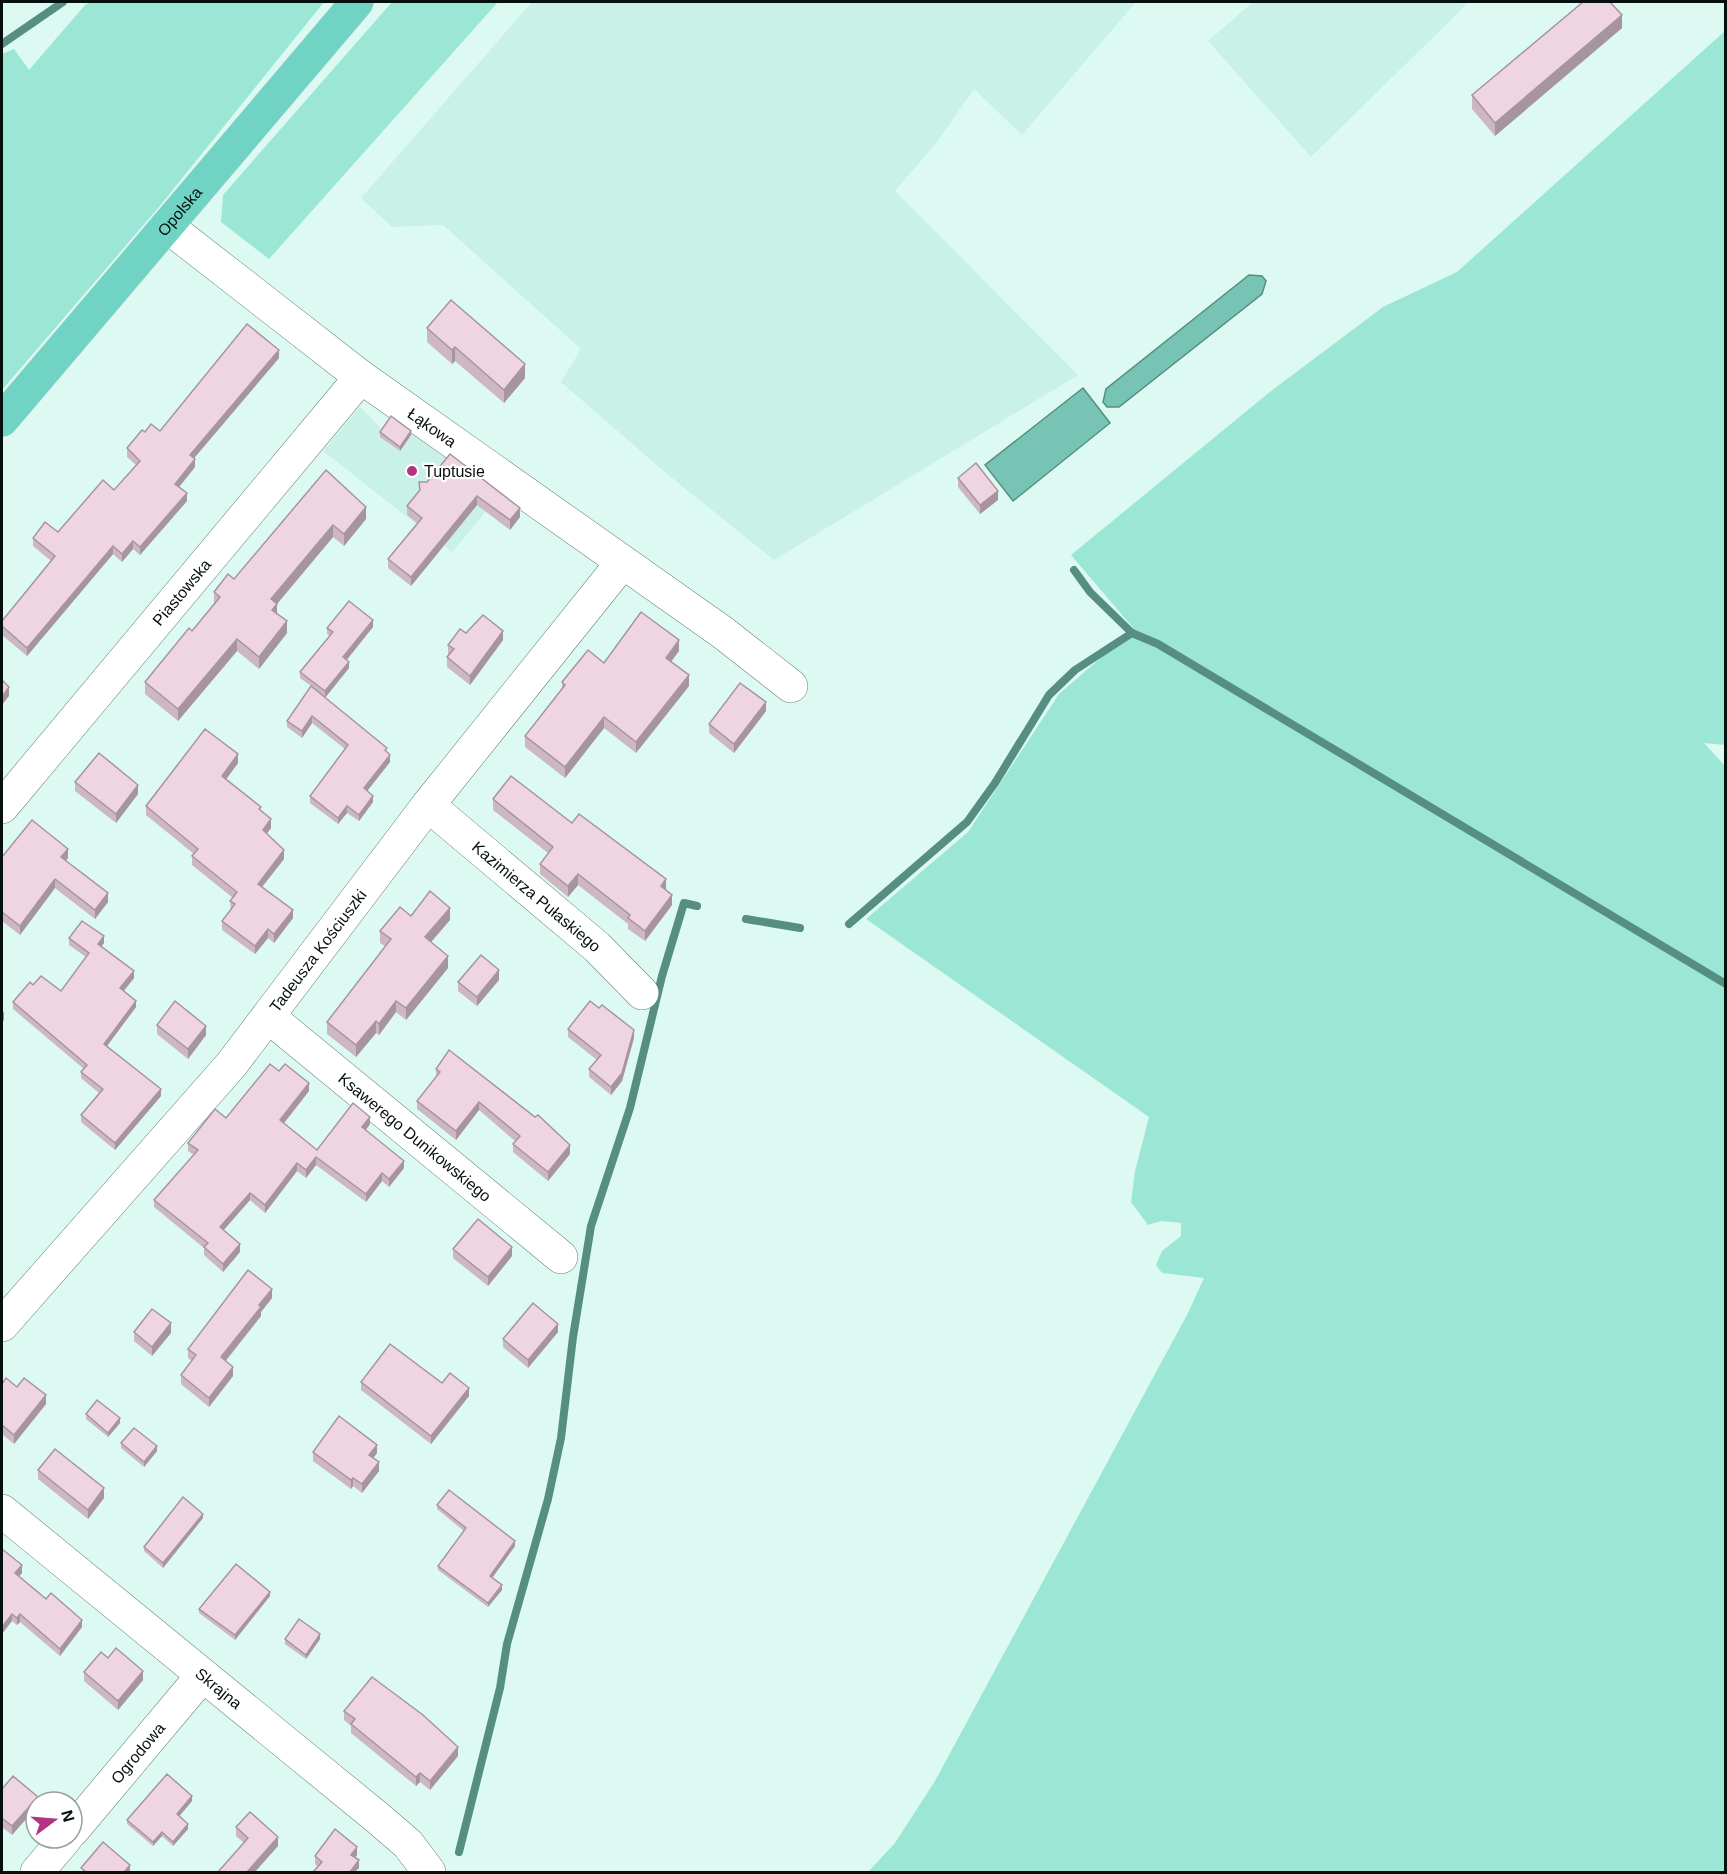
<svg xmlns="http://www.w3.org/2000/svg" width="1727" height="1874" viewBox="0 0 1727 1874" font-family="Helvetica,sans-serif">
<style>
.built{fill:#caf1e7}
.green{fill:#9ce6d5}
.water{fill:#78c4b4;stroke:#568e82;stroke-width:1.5}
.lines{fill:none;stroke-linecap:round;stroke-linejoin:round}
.stream{stroke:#568e82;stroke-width:8}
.minor-casing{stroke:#67817b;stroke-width:34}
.major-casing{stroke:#e1e2e2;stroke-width:34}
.minor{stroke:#fff;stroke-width:33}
.major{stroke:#70d3c4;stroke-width:33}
.wall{fill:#cdb7c2}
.shaded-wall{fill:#a7959e}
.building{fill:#eed5e1;stroke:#a7959e;stroke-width:1.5}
.poi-dot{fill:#b23482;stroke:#fff;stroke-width:2}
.labels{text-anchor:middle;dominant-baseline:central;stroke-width:4.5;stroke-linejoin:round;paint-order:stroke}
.street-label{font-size:16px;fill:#06100d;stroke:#fff}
.poi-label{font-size:16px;fill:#06100d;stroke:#fff;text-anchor:start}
</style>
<rect width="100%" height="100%" fill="#dcfaf2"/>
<g class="built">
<path d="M532,2h604l-114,133 -48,-46 -37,53 -42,49 183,184 -304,185 -114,-92 -99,-86 20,-33 -138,-124 -51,2 -31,-29z"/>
<path d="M1253,2h216l-158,155 -103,-116z"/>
<path d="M360,407l24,24 11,-17 108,77 -51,61 -129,-101z"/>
</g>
<g class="green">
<path d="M91,2h233l-165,205 -157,183v-336l12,-5 15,21 56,-65z"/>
<path d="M392,2h106l-229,257 -48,-37 2,-27z"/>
<path d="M1725,31v714l-21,-2 22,24 -1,1105h-857l27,-29 40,-62 253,-468 16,-35 -42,-5 -6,-8 6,-14 19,-15v-13l-20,-2 -13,4 -17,-23 4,-31 14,-54 -283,-198 102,-87 91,-138 75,-65 -63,-74 200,-164 112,-84 74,-35z"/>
</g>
<g class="water">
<path d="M1249,275l13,1 4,5 -4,13 -143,113h-12l-4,-5 3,-13z"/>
<path d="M1083,388l27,35 -97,78 -28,-36z"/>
</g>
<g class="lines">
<g class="stream">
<path d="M2,44l61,-42"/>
<path d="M1074,570l16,22 42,41 26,11 568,340"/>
<path d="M746,919l54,9"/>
<path d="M849,924l118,-102 28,-39 54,-88 26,-25 57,-37"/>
<path d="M459,1852l41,-164 7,-44 41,-145 13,-61 12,-101 18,-111 39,-118 32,-132 22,-73 13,3"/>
</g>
<defs>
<g id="minor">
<path id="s1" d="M167,226l194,151 361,255 69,54"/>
<path id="s2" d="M428,805l169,142 45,46"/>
<path id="s3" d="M2,807l359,-430"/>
<path id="s4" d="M269,1017l292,240"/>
<path id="s5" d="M2,1325l229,-260 197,-260 194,-242"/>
<path id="s6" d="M2,1511l377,308 29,25 21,28"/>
<path id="s7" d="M72,1831l130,-155"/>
<path d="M37,1872l29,-34"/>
</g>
<g id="major">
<path id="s8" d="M2,420l355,-418"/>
</g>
</defs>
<use href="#minor" class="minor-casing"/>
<use href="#major" class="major-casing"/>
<use href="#minor" class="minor"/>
<use href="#major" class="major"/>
</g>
<g class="wall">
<path d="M1622,28l-127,108 -23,-27v-14z"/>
<path d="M427,328l98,50 -21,25 -49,-42 -3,3 -25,-22z"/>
<path d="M279,358l-85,100 1,9 -16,20 8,14 -47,54 -7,-6 -11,13 -9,-8 -86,102 -25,-21v-14l49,-60 -18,-15v-8l25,-6 56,-42 22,-25 -9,-8v-9l18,-16 15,-1z"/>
<path d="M380,432l31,3 -11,16 -20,-14z"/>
<path d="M450,454l70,63 -10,13 -33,-25 -66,81 -23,-18v-9l29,-36 -10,-8v-9l12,-15v-9h8z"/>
<path d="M326,470l40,49 -22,27 -11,-9 -56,67v10l10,19 -28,36 -22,-18 -59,70 -33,-27v-12l47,-51 22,-27v-12l20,-13z"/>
<path d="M958,478l40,22 -18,14 -22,-27z"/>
<path d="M373,627l-26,33 2,8 -24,29 62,55 3,10 -23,29 6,11 -14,19 -12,-8 -9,11 -28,-21v-7l35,-47 -33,-26 -10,15 -15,-11v-6l24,-35 -11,-8v-6l30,-36 -3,-2v-6z"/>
<path d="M466,633l37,7 -33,45 -23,-18v-10l2,-2 -1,-1v-9z"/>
<path d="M679,651l-8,11 18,24 -53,67 -32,-25 -39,50 -40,-31v-11l37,-47v-7l42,-19z"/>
<path d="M766,711l-32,42 -25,-20v-9z"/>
<path d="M238,763l-12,16 35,32 10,17 -5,6 18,25 -22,28 31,31 -19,25 -6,-5 -13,16 -33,-24v-9l9,-11 -1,-9 3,-3 -41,-33v-9l2,-2 -48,-39v-9z"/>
<path d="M75,782l63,12 -22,29 -41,-32z"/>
<path d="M493,799l79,24 94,66v1l6,15 -27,36 -17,-12v-5l-50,-39 -10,12 -28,-23v-10l8,-11 -55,-43z"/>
<path d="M2,857l66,1 -3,3 43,41 -13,17 -40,-31 -35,47 -18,-14z"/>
<path d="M411,916l39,4 -19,22 17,26 -42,52 -10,-8 -17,23 -3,-2 -20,24 -29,-23v-12l58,-76 -5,-3v-12z"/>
<path d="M69,938l35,5 -3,4 33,31 -10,13 12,16 -29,39 54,50 -46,54 -34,-28v-7l18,-22 -18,-15v-6l3,-3 -71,-60v-7l20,-17 28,6 25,-34 -17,-12z"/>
<path d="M499,980l-22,26 -19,-15v-9z"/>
<path d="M157,1025l49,10 -18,24 -31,-25z"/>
<path d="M568,1029l66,9 -12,43 -11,14 -22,-18v-8l8,-9 -29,-23z"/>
<path d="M436,1069l134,85 -22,27 -35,-29v-8l2,-3 -36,-31 -23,30 -39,-31v-8l19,-24z"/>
<path d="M279,1071l30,20 -25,32 33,27 53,-26 -4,6 38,38 -15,19 -7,-6 -16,21 -50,-37 -10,13 -9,-7 -32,42 -15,-13 -26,30 16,22 -17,20 -19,-17v-7l-50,-41v-7l40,-45 -6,-4v-8l38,-25z"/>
<path d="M453,1249l59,7 -24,30 -35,-28z"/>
<path d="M272,1298l-11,14v4l-35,45 7,15 -24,31 -28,-23v-9l11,-14 -4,-3v-9z"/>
<path d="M134,1332l37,1 -19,23 -18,-15z"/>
<path d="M558,1332l-30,36 -25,-21v-8z"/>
<path d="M361,1382l81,1 27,13 -38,48 -70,-54z"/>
<path d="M2,1384l15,3 29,17 -32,40 -12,-10z"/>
<path d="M86,1414l34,9 -12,14 -22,-18z"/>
<path d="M121,1443l36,8 -13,16 -23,-19z"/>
<path d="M313,1452l64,1 -4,5 6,13 -17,22 -9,-7 -2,3 -38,-28z"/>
<path d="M38,1470l66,28 -16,21 -50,-40z"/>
<path d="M437,1505l78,41 -23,32 10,12 -14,17 -50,-37v-4l26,-35 -27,-22z"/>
<path d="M203,1518l-40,50 -19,-17v-4z"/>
<path d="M2,1549l20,24 -3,3 63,51 -22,29 -40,-34 -3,3 -5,-4z"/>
<path d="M270,1596l-35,44 -36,-27v-4z"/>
<path d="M285,1639h35l-14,20 -21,-15z"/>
<path d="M108,1658l35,22 -25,30 -34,-29v-9z"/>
<path d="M344,1711l114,45 -28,34 -10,-8 -4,4 -65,-53v-7l-7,-6z"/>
<path d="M2,1789l36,13 -26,33 -9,-7h-1z"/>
<path d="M192,1801l-13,15 9,13 -15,17 -11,-10 -9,10 -26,-22v-4z"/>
<path d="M236,1827l42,19 -34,-3 -8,-7z"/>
<path d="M357,1855l-2,3 4,10 -41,-1 -3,-3v-8z"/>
</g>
<g class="shaded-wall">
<path d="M1622,15v13l-127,108v-13z"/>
<path d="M455,347v14l-3,3v-14z"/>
<path d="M279,350v8l-89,105v-8z"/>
<path d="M525,364v14l-21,25v-13z"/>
<path d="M411,431v4l-11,16v-4z"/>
<path d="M195,459v8l-20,25v-8z"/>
<path d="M998,491v9l-18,14v-9z"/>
<path d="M187,493v8l-47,54v-8z"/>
<path d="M477,496v9l-66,81v-9z"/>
<path d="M366,507v12l-22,27v-12z"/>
<path d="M520,508v9l-10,13v-10z"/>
<path d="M333,525v12l-62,74v-12z"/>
<path d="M133,541v8l-11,13v-8z"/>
<path d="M113,546v8l-86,102v-8z"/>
<path d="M277,604v12l-5,-6z"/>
<path d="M373,620v7l-30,37v-7z"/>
<path d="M287,621v12l-28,36v-12z"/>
<path d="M503,631v9l-33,45v-9z"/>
<path d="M237,639v12l-59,70v-12z"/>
<path d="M679,640v11l-13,17v-10z"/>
<path d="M349,662v6l-24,30v-7z"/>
<path d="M689,675v11l-53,67v-11z"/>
<path d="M9,687v9l-7,9v-8z"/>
<path d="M766,702v9l-32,42v-9z"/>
<path d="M312,716v7l-10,15v-7z"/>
<path d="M604,717v11l-39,50v-11z"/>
<path d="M238,754v9l-16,22v-9z"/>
<path d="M390,755v7l-26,33v-7z"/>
<path d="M138,785v9l-22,29v-9z"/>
<path d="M373,796v6l-14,19v-6z"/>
<path d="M347,806v7l-9,11v-6z"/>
<path d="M271,819v9l-8,11v-9z"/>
<path d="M68,849v9l-7,9v-10z"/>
<path d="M284,850v9l-26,33v-8z"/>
<path d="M578,874v11l-10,12v-11z"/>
<path d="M55,879v9l-35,47v-9z"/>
<path d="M666,879v10l-5,8v-11z"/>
<path d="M108,893v9l-13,17v-9z"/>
<path d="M672,895v10l-27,36v-10z"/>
<path d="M450,908v12l-25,29v-12z"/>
<path d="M293,910v8l-19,25v-9z"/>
<path d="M268,929v9l-13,16v-8z"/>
<path d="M104,936v7l-6,8v-7z"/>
<path d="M448,956v12l-42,52v-12z"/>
<path d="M499,970v10l-22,26v-9z"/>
<path d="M134,971v7l-14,17v-7z"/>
<path d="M136,1001v6l-32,43v-6z"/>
<path d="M396,1001v11l-17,23v-11z"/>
<path d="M4,1011v9l-2,3v-9z"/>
<path d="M376,1021v12l-20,24v-12z"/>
<path d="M206,1026v9l-18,24v-10z"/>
<path d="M634,1030v8l-12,43 -11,14v-8z"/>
<path d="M309,1083v8l-29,37v-8z"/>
<path d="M161,1089v7l-46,54v-7z"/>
<path d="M479,1102v8l-23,30v-9z"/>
<path d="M370,1117v7l-8,11v-8z"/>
<path d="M570,1145v9l-22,27v-9z"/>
<path d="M316,1157v8l-10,13v-8z"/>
<path d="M404,1161v7l-15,19v-8z"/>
<path d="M297,1163v8l-32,42v-8z"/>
<path d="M382,1173v8l-16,21v-8z"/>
<path d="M250,1193v7l-30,34v-7z"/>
<path d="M240,1244v8l-17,20v-8z"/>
<path d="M512,1247v9l-24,30v-9z"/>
<path d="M272,1289v9l-11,14v4l-40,50v-9l38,-52z"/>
<path d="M171,1323v10l-19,23v-9z"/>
<path d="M558,1324v8l-30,36v-8z"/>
<path d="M233,1367v9l-24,31v-9z"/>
<path d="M469,1388v8l-38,48v-8z"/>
<path d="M46,1395v9l-32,40v-9z"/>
<path d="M120,1418v5l-12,14v-4z"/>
<path d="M377,1445v8l-8,11v-9z"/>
<path d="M157,1446v5l-13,16v-5z"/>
<path d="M379,1462v9l-17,22v-9z"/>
<path d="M353,1478v8l-2,3v-9z"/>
<path d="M104,1488v10l-16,21v-9z"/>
<path d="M203,1514v4l-40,50v-5z"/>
<path d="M515,1541v5l-25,35v-5z"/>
<path d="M22,1565v8l-7,8v-8z"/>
<path d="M502,1585v5l-14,17v-4z"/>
<path d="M270,1592v4l-35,44v-5z"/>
<path d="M12,1614v7l-10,13v-7z"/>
<path d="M20,1614v8l-3,3v-7z"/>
<path d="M82,1620v7l-22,29v-7z"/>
<path d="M320,1634v5l-14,20v-4z"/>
<path d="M143,1671v9l-25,30v-9z"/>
<path d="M458,1747v9l-28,34v-9z"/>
<path d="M420,1773v9l-4,4v-9z"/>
<path d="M192,1796v5l-15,18v-5z"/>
<path d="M38,1797v5h-2v6l-24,27v-9z"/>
<path d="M188,1824v5l-15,17v-4z"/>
<path d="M162,1832v4l-9,10v-4z"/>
<path d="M278,1837v9l-23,26h-8z"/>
<path d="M357,1847v8l-6,7v-7z"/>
<path d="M359,1860v8l-4,4h-5z"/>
<path d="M130,1865v7h-6z"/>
</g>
<g class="building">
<path d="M1583,2h27l12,13 -127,108 -23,-28z"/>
<path d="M451,300l74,64 -21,26 -49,-43 -3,3 -25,-22z"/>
<path d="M247,324l32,26 -89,105 5,4 -20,25 12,9 -47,54 -7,-6 -11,13 -9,-8 -86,102 -25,-22v-5l53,-65 -22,-18 12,-16 13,10 45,-52 11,10 26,-29 -13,-13 15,-18 3,2 6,-8 9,7z"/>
<path d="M391,416l20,15 -11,16 -20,-15z"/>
<path d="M450,454l70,54 -10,12 -33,-24 -66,81 -23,-18 34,-41 -15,-12 13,-16 -1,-8h8z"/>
<path d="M976,463l22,28 -18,14 -22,-27z"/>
<path d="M326,470l40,37 -22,27 -11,-9 -62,74 6,5 -5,6 15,11 -28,36 -22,-18 -59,70 -33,-27 44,-54 3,3 28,-34 -6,-5 14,-18 6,5z"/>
<path d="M349,601l24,19 -30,37 6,5 -24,29 -25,-19 33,-40 -6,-4z"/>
<path d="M641,612l38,28 -13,18 23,17 -53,67 -32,-25 -39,50 -40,-31 40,-51 -3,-3 26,-32 16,13z"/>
<path d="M483,615l20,16 -33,45 -23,-19 7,-8 -6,-4 12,-16 6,4z"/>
<path d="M2,680l7,7 -7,10z"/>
<path d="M740,683l26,19 -32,42 -25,-20z"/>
<path d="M311,686l76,62 -2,2 5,5 -26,33 9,8 -14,19 -12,-9 -9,12 -28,-22 38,-51 -36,-29 -10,15 -15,-10z"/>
<path d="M205,729l33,25 -16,22 39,31 -2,2 12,10 -8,11 21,20 -26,34 35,26 -19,24 -6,-5 -13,17 -33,-25 13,-17 -5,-3 7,-9 -45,-36 6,-7 -52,-43z"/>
<path d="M99,753l39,32 -22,29 -41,-32z"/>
<path d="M511,776l61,47 7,-9 87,65 -5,7 11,9 -27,36 -17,-13 2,-3 -52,-41 -10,12 -28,-22 13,-17 -60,-48z"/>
<path d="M32,820l36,29 -7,8 47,36 -13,17 -40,-31 -35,47 -18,-14v-55z"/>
<path d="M430,891l20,17 -25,29 23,19 -42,52 -10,-7 -17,23 -3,-3 -20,24 -29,-23 64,-83 -11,-8 20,-24 11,9z"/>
<path d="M82,921l22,15 -6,8 36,27 -14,17 16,13 -32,43 57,45 -46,54 -34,-28 22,-26 -22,-17 6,-7 -74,-63 17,-20 3,3 8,-9 20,15 28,-38 -20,-15z"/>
<path d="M481,955l18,15 -22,27 -19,-15z"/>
<path d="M175,1001l31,25 -18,23 -31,-24z"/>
<path d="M590,1001l9,7 3,-3 32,25 -12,43 -11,14 -22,-18 12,-14 -33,-26z"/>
<path d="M449,1050l86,67 3,-2 32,30 -22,27 -35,-28 7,-8 -41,-34 -23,29 -39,-30 23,-29 -4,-3z"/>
<path d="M270,1064l9,7 6,-7 24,19 -29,37 37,30 36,-47 17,14 -8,10 42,34 -15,18 -7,-6 -16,21 -50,-37 -10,13 -9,-7 -32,42 -15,-12 -30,34 20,17 -17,20 -19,-17 4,-4 -54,-43 44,-50 -10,-7 27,-34 11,9z"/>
<path d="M478,1219l34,28 -24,30 -35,-28z"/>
<path d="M248,1270l24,19 -13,16 2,2 -40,50 12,10 -24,31 -28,-23 15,-20 -8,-6z"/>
<path d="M533,1303l25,21 -30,36 -25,-21z"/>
<path d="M152,1309l19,14 -19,24 -18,-15z"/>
<path d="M390,1344l52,39 8,-10 19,15 -38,48 -70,-54z"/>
<path d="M6,1378l11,9 7,-9 22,17 -32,40 -12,-10v-41z"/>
<path d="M97,1400l23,18 -12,15 -22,-19z"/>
<path d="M339,1416l38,29 -8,10 10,7 -17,22 -9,-6 -2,2 -38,-28z"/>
<path d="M134,1428l23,18 -13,16 -23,-19z"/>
<path d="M55,1449l49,39 -16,22 -50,-40z"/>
<path d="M449,1490l66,51 -25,35 12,9 -14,18 -50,-37 28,-38 -29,-23z"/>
<path d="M183,1497l20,17 -40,49 -19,-16z"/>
<path d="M2,1549l20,16 -7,8 31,26 5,-6 31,27 -22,29 -40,-35 -3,4 -5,-4 -10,13z"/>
<path d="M236,1564l34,28 -35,43 -36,-26z"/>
<path d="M299,1619l21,15 -14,21 -21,-16z"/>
<path d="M116,1648l27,23 -25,30 -34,-29 17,-20 7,6z"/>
<path d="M372,1677l51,38 35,32 -28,34 -10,-8 -4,4 -65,-53 4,-5 -11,-8z"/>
<path d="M167,1774l25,22 -15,18 11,10 -15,18 -11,-10 -9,10 -26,-22z"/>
<path d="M13,1776l25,21 -26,29 -9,-7h-1v-30z"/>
<path d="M250,1812l28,25 -31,35h-29l30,-34 -12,-11z"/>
<path d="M335,1829l22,18 -6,8 8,5 -9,12h-37l9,-10 -7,-6z"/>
<path d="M103,1842l27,23 -6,7h-38l-5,-4z"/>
</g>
<circle class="poi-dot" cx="412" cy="471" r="6"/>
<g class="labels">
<g class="street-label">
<text stroke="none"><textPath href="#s8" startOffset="274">Opolska</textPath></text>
<text stroke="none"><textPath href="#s1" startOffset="333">Łąkowa</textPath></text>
<text stroke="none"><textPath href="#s3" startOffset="280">Piastowska</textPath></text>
<text stroke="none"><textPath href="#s2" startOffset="142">Kazimierza Pułaskiego</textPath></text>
<text stroke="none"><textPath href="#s5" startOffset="490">Tadeusza Kościuszki</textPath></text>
<text stroke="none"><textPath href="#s4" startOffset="189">Ksawerego Dunikowskiego</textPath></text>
<text stroke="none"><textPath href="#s6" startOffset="280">Skrajna</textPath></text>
<text stroke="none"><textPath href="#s7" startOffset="102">Ogrodowa</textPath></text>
</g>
<g class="poi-label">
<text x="424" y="471">Tuptusie</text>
</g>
</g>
<rect width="1727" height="1874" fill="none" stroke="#06100d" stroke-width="6"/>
<g transform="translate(54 1820) rotate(74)"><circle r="28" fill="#ffffff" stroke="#9b9f9e" stroke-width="1.5"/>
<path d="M0-4.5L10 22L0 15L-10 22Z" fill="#b23482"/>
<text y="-9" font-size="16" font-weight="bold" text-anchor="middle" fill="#06100d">N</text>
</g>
</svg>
